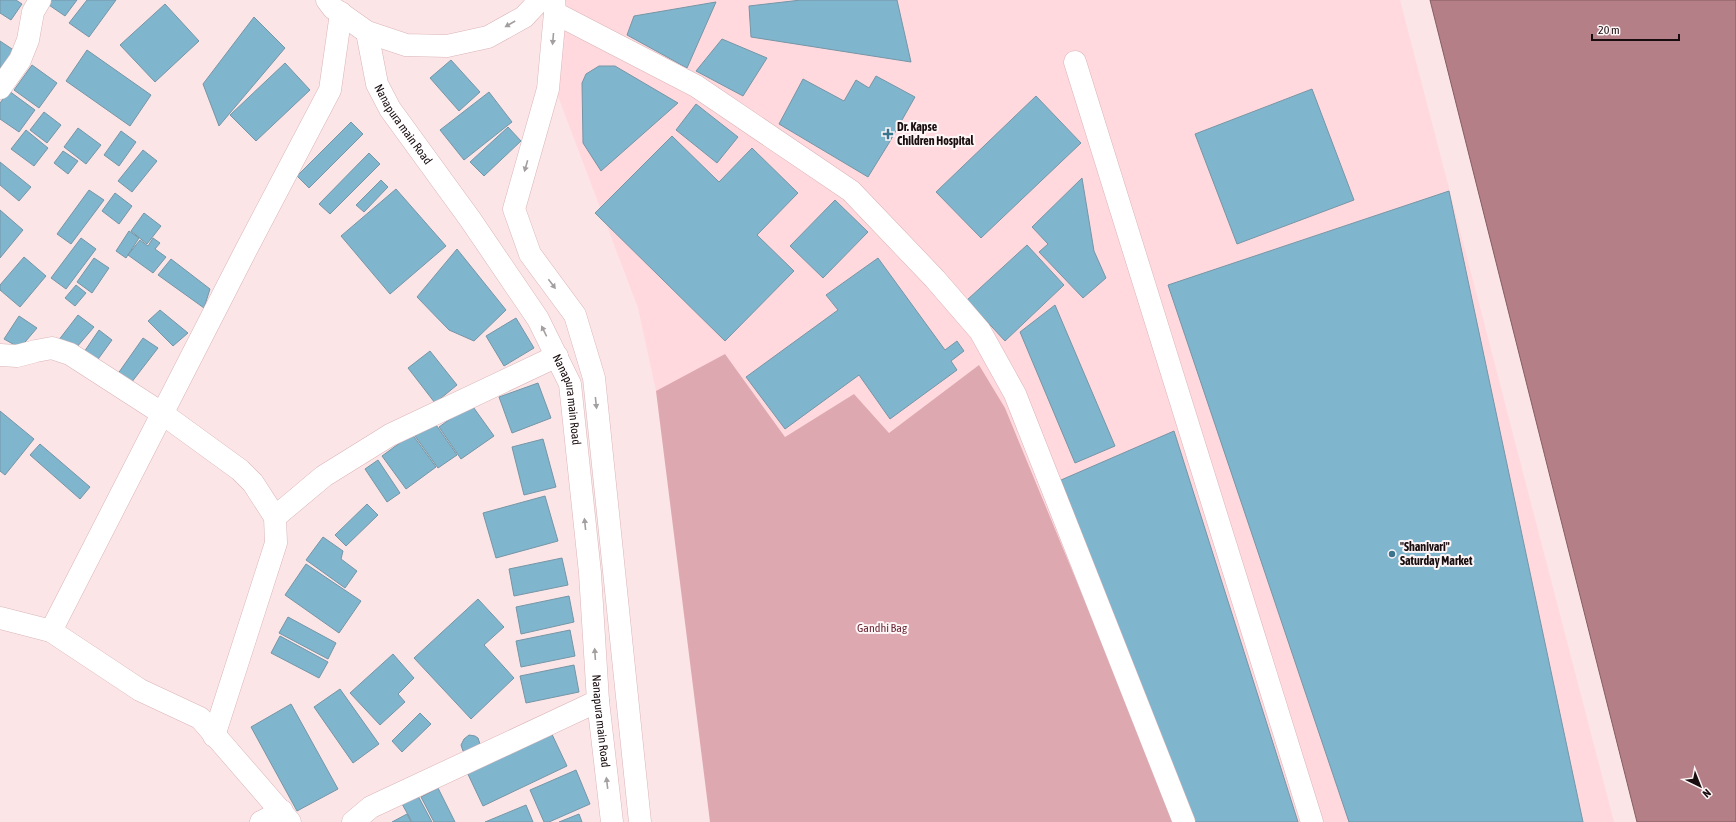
<svg xmlns="http://www.w3.org/2000/svg" width="1736" height="822" viewBox="0 0 1736 822" font-family="'Asap Condensed',sans-serif">
<style>
.built{fill:#ffd9de}
.green{fill:#dda8af}
.water{fill:#b47f87;stroke:#865d63}
.building{fill:#80b5ce;stroke:#7596a6}
.lines{fill:none;stroke-linecap:round;stroke-linejoin:round}
.minor-casing{stroke:#dab5b9;stroke-width:23}
.major-casing{stroke:#dab5b9;stroke-width:23}
.minor{stroke:#fff;stroke-width:22}
.major{stroke:#fff;stroke-width:22}
.oneway{fill:#a39e9f}
.poi-dot{fill:#3b748e;stroke:#fef6f7;stroke-width:1.5}
.labels{text-anchor:middle;dominant-baseline:central;stroke-width:4;stroke-linejoin:round;paint-order:stroke}
.street-label{font-size:12px;fill:#190d0f;stroke:#fef6f7}
.poi-label{font-size:12px;font-weight:bold;fill:#190d0f;stroke:#fef6f7;text-anchor:start}
.park-label{font-size:12px;fill:#6e2b39;stroke:#fef6f7}
</style>
<rect width="100%" height="100%" fill="#fce5e7"/>
<path class="built" d="M564,0h836l214,822h-443l-192,-457 -90,68 -35,-39 -69,43 -60,-83 -69,37 -18,-83 -82,-217z"/>
<path class="green" d="M725,354l60,83 69,-43 35,39 90,-68 26,43 171,414h-466l-54,-431z"/>
<path class="water" d="M1430,0h306v822h-99z"/>
<g class="building">
<path d="M0,0h16l6,4 -11,16 -11,-7z"/>
<path d="M48,0h29l-12,16 -19,-13z"/>
<path d="M87,0h29l-27,37 -20,-14z"/>
<path d="M801,0h96l14,62 -160,-25 -2,-31z"/>
<path d="M716,2l-29,66 -60,-33 7,-19z"/>
<path d="M165,4l34,37 -44,41 -35,-37z"/>
<path d="M254,17l31,31 -66,78 -16,-42z"/>
<path d="M722,39l45,19 -24,38 -47,-25z"/>
<path d="M0,41l15,10 -12,20 -3,-2z"/>
<path d="M87,50l64,45 -21,31 -64,-45z"/>
<path d="M451,60l29,32 -21,19 -29,-33z"/>
<path d="M285,63l25,27 -54,51 -26,-26z"/>
<path d="M32,65l25,18 -18,25 -25,-18z"/>
<path d="M599,66h16l63,37 -77,68 -18,-28 -1,-60 4,-9z"/>
<path d="M876,76l39,21 -26,46 -21,34 -89,-53 24,-45 41,22 12,-21 13,8z"/>
<path d="M1312,89l42,111 -117,44 -42,-110z"/>
<path d="M9,91l26,19 -16,22 -19,-13v-16z"/>
<path d="M489,92l23,30 -48,38 -24,-30z"/>
<path d="M1036,96l45,47 -100,95 -45,-46z"/>
<path d="M696,104l42,33 -21,26 -41,-33z"/>
<path d="M44,112l17,13 -14,18 -17,-13z"/>
<path d="M351,122l12,12 -54,54 -12,-12z"/>
<path d="M508,127l13,14 -37,35 -14,-14z"/>
<path d="M78,128l23,17 -15,19 -22,-17z"/>
<path d="M26,130l22,18 -14,18 -23,-17z"/>
<path d="M121,131l15,11 -17,24 -15,-11z"/>
<path d="M672,136l47,46 33,-34 46,45 -41,42 37,36 -69,70 -130,-128z"/>
<path d="M143,150l14,11 -25,31 -14,-11z"/>
<path d="M63,151l15,10 -10,13 -14,-11z"/>
<path d="M369,153l11,11 -50,50 -11,-10z"/>
<path d="M0,162l31,25 -12,14 -19,-16z"/>
<path d="M1082,178l12,73 12,27 -23,20 -44,-46 9,-8 -16,-17z"/>
<path d="M381,180l7,7 -24,25 -8,-7z"/>
<path d="M396,189l50,57 -56,48 -49,-58z"/>
<path d="M89,190l15,10 -33,44 -14,-10z"/>
<path d="M1449,191l134,631h-234l-181,-537z"/>
<path d="M115,193l17,13 -13,18 -17,-13z"/>
<path d="M835,200l33,32 -45,46 -33,-32z"/>
<path d="M0,210l23,20 -23,28z"/>
<path d="M144,213l17,13 -14,18 -16,-13z"/>
<path d="M129,231l10,7 -13,20 -10,-7z"/>
<path d="M81,238l15,11 -30,40 -15,-11z"/>
<path d="M153,238l7,5 -5,6 11,8 -13,16 -25,-18 12,-15 8,6z"/>
<path d="M1027,245l37,40 -59,56 -38,-41z"/>
<path d="M457,249l49,61 -32,31 -25,-11 -32,-33z"/>
<path d="M24,257l22,19 -26,31 -20,-17v-5z"/>
<path d="M94,258l15,10 -17,25 -15,-11z"/>
<path d="M878,258l67,92 12,-9 7,10 -13,10 6,9 -67,49 -31,-44 -74,54 -39,-52 92,-67 -12,-15z"/>
<path d="M171,259l39,30 -6,19 -46,-33z"/>
<path d="M76,285l10,8 -11,13 -10,-8z"/>
<path d="M1055,305l60,141 -40,17 -55,-131z"/>
<path d="M160,310l28,23 -15,13 -25,-25z"/>
<path d="M78,315l16,12 -18,21 -18,-7z"/>
<path d="M19,316l18,12 -17,20 -16,-9z"/>
<path d="M516,318l18,30 -30,18 -18,-30z"/>
<path d="M99,330l13,10 -16,22 -14,-7z"/>
<path d="M143,338l15,10 -27,35 -14,-8z"/>
<path d="M430,351l27,34 -22,18 -27,-35z"/>
<path d="M538,383l13,35 -39,15 -13,-36z"/>
<path d="M471,404l23,32 -33,23 -22,-32z"/>
<path d="M0,411l34,28 -29,36 -5,-4z"/>
<path d="M434,422l23,33 -19,13 -23,-32z"/>
<path d="M1174,431l124,391h-106l-131,-342z"/>
<path d="M412,434l24,33 -30,22 -24,-33z"/>
<path d="M543,439l13,48 -32,8 -12,-48z"/>
<path d="M40,444l50,43 -10,12 -50,-44z"/>
<path d="M378,460l22,33 -13,9 -22,-33z"/>
<path d="M545,496l13,45 -62,17 -13,-45z"/>
<path d="M367,504l11,11 -32,31 -11,-11z"/>
<path d="M323,537l20,14 -2,8 16,12 -12,17 -39,-28z"/>
<path d="M562,558l6,27 -54,11 -5,-27z"/>
<path d="M306,564l55,37 -22,32 -54,-38z"/>
<path d="M569,596l5,26 -53,12 -5,-27z"/>
<path d="M478,599l26,28 -20,18 30,33 -43,41 -57,-61z"/>
<path d="M288,617l48,26 -8,16 -49,-26z"/>
<path d="M570,630l5,26 -54,11 -5,-26z"/>
<path d="M280,636l48,26 -9,16 -48,-25z"/>
<path d="M393,654l21,24 -16,16 7,8 -25,23 -30,-32z"/>
<path d="M574,665l5,27 -53,11 -6,-27z"/>
<path d="M340,689l39,55 -26,19 -39,-56z"/>
<path d="M291,704l47,85 -41,22 -46,-84z"/>
<path d="M420,713l11,11 -29,28 -10,-11z"/>
<path d="M549,728l18,38 -84,40 -18,-38z"/>
<path d="M469,735l6,1 3,2 3,9 -15,6 -3,-2 -2,-6 3,-6z"/>
<path d="M576,770l14,34 -41,18h-5l-14,-32z"/>
<path d="M438,788l17,34h-21l-13,-25z"/>
<path d="M417,794l15,28h-20l-11,-20z"/>
<path d="M526,805l7,17h-48z"/>
<path d="M407,814l4,8h-19z"/>
<path d="M579,814l3,8h-23z"/>
</g>
<g class="lines">
<defs>
<g id="minor">
<path d="M555,13l141,73 155,105 84,88 45,52 35,63 169,428"/>
<path d="M1075,62l237,760"/>
<path d="M0,88l20,-28 8,-20 5,-28 7,-12"/>
<path d="M0,355l17,1 19,-5 16,-3 18,6 93,60 77,56 13,13 22,34 1,26 -62,193"/>
<path d="M275,517l49,-41 66,-41 167,-79"/>
<path d="M0,618l51,13 89,59 60,28 90,104"/>
<path d="M51,631l195,-381 84,-160 11,-77"/>
<path d="M261,822l21,-11"/>
<path d="M353,822l18,-15 227,-106"/>
</g>
<g id="major">
<path d="M327,0l6,8 34,24 39,13 41,1 41,-9 36,-20 16,-17"/>
<path d="M554,0l1,13 -7,76 -34,120 16,45 45,61 19,63 46,444"/>
<path id="s1" d="M367,32l10,52 13,25 80,110 68,100 32,65 20,189 8,128 14,121"/>
</g>
</defs>
<use href="#minor" class="minor-casing"/>
<use href="#major" class="major-casing"/>
<use href="#minor" class="minor"/>
<use href="#major" class="major"/>
</g>
<defs><path id="oneway-solid" d="M-6-.8H1V-3.2L6.5 0L1 3.2V.8H-6Z"/></defs>
<g class="oneway">
<use href="#oneway-solid" transform="translate(510 24) rotate(150)"/>
<use href="#oneway-solid" transform="translate(553 39) rotate(95)"/>
<use href="#oneway-solid" transform="translate(526 166) rotate(106)"/>
<use href="#oneway-solid" transform="translate(552 284) rotate(53)"/>
<use href="#oneway-solid" transform="translate(544 331) rotate(-116)"/>
<use href="#oneway-solid" transform="translate(596 403) rotate(84)"/>
<use href="#oneway-solid" transform="translate(585 524) rotate(-96)"/>
<use href="#oneway-solid" transform="translate(595 654) rotate(-94)"/>
<use href="#oneway-solid" transform="translate(607 783) rotate(-97)"/>
</g>
<g class="poi-dot">
<path d="M886 128h4v4h4v4h-4v4h-4v-4h-4v-4h4z"/>
<circle cx="1392" cy="554" r="4"/>
</g>
<g class="labels">
<g class="street-label">
<text stroke="none"><textPath href="#s1" startOffset="101">Nanapura main Road</textPath></text>
<text stroke="none"><textPath href="#s1" startOffset="425">Nanapura main Road</textPath></text>
<text stroke="none"><textPath href="#s1" startOffset="749">Nanapura main Road</textPath></text>
</g>
<g class="poi-label">
<text x="897" y="127">Dr. Kapse<tspan x="897" dy="14">Children Hospital</tspan></text>
<text x="1400" y="547">"Shanivari"<tspan x="1400" dy="14">Saturday Market</tspan></text>
</g>
<g class="park-label">
<text x="882" y="628">Gandhi Bag</text>
</g>
</g>
<g transform="translate(1700 786) rotate(137)" stroke="#fef6f7" stroke-width="3" paint-order="stroke">
<path d="M0-3L7 15L0 10L-7 15Z" fill="#190d0f"/>
<text y="-6" font-size="11" font-weight="bold" text-anchor="middle" fill="#190d0f">N</text>
</g>
<path d="M1592 34v6h87v-6" fill="none" stroke="#190d0f" stroke-width="2"/>
<text x="1598" y="34" font-size="12" fill="#190d0f" stroke="#fef6f7" stroke-width="3" paint-order="stroke">20 m</text>
</svg>
